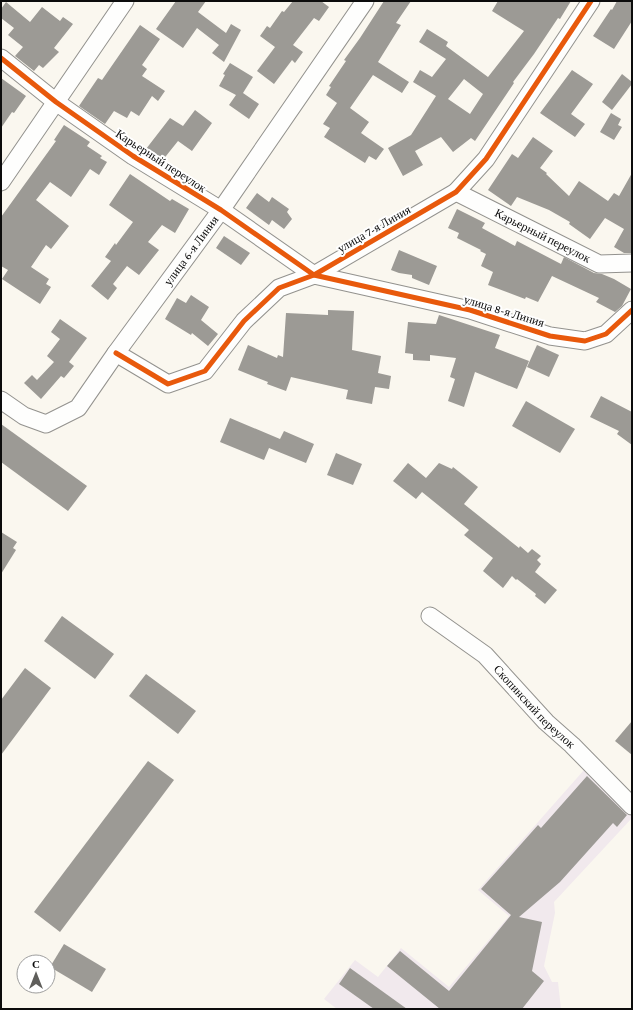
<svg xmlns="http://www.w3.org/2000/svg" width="633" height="1010" viewBox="0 0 633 1010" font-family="'Crimson Pro',serif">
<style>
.industrial{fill:#f1e9ed}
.building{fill:#9c9a95;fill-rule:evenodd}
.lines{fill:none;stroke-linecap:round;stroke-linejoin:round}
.minor-casing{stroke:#93928e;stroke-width:19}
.minor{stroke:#fefefd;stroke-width:17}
.cycleway-casing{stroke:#fff;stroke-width:8}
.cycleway{stroke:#e8590c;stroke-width:5}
.labels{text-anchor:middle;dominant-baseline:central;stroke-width:4;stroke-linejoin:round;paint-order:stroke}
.street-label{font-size:12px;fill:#0c0c0c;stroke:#fff}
</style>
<rect width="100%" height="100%" fill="#faf7ef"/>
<path class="industrial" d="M584,770l48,45v3l-78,84 1,11 -11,53 8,16h6l3,27h-224l-13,-10 31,-39 23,17 23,-29 48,39 60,-71 -31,-26z"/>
<g class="building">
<path d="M176,1h30l-8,11 28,21 5,-9 10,6 -17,32 -12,-9 7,-8 -22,-17 -14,20 -27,-19z"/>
<path d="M293,1h28l8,6 -10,14 -5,-3 -21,27 10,7 -8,11 -3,-3 -18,24 -17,-13 18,-24 -15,-11 7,-10 3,2 12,-17 2,1z"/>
<path d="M384,1h27l-15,22 5,2 -23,37 31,20 -7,11 -29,-18 -23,33 19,14 -8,11 23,16 -8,11 -7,-4 -4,7 -41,-26 6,-9 -7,-4 14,-21 -11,-8 5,-8 -2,-1 17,-25 -2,-1 16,-22z"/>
<path d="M498,1h73l-11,18 -2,-1 -24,36 -21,28 1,1 -39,58 -4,-3 -18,14 -12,-15 -26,14 8,14 -20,11 -15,-28 23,-13 25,-39 -23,-14 7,-12 12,7 14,-18 -27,-17 8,-13 21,13 -2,4 42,31 36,-46 -32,-20zM464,79l19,15 -13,20 -22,-15z"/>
<path d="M617,1h15v20l-18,28 -21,-13 18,-27 1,1z"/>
<path d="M6,2l24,20 12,-15 18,14 3,-4 10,7 -19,24 5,4 -16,16 -4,-3 -5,6 -19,-15 8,-9 -15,-12 6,-7 -13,-10v-9z"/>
<path d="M140,25l20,14 -18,26 5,4 -5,7 23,15 -7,10 -6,-5 -13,20 -8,-5 -4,7 -13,-7 -9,13 -26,-18 19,-28 4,2z"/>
<path d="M230,63l23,14 -10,16 16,11 -10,15 -20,-14 7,-10 -17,-9 6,-11 -2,-1z"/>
<path d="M572,70l21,14 -22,30 14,10 -10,13 -35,-24z"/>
<path d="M622,74l10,8v2l-20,26 -10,-8z"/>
<path d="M1,78l25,18 -12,17 -2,-1 -11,16z"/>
<path d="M195,110l17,13 -20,28 -14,-10 -16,20 -16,-12 24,-31 13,8z"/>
<path d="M611,113l10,6 -3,6 4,2 -8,13 -14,-8z"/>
<path d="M64,125l26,17 -3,4 15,10 -2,2 7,4 -8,13 -9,-6 -19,28 -21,-15 -14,18 33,26 -18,23 -5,-4 -15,22 18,12 -3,5 5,3 -11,17 -38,-25 6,-9 -7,-4v-49l55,-76 -2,-1z"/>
<path d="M533,137l20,14 -13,17 7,5 -1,1 23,22 10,-15 29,20 6,-8 5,3 13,-23v80h-8l-10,-6 10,-18 -19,-11 -15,21 -21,-15 1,-2 -21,-12 -32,-13 -6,9 -23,-16 24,-36 6,4z"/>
<path d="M130,174l40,27 2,-2 17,10 -14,24 -13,-8 -14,17 11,8 -20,25 -12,-9 -14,18 4,4 -9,12 -17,-14 20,-25 -6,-4 10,-14 1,2 17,-23 -24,-17z"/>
<path d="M257,193l12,9 3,-5 17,12 -2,3 5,7 -8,10 -12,-9 -3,5 -23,-17z"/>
<path d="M457,209l28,14 -3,5 33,18 2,-5 44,23 3,-7 30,16 8,1 12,5 17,10 -9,17 -7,6 -19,-10 3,-4 -47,-22 -14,26 -12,-5 -1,2 -37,-14 5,-13 -12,-6 5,-12 -6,-3 1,-1 -24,-12 2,-5 -11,-5z"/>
<path d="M224,236l26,17 -9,12 -25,-17z"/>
<path d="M399,250l38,16 -8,19 -17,-7v-3l-13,-2 -8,-3z"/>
<path d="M191,295l18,12 -8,13 17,14 -10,12 -16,-13 -1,2 -26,-16 12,-21 9,5z"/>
<path d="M328,310l26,1 -2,39 29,6 -3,17 13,3 -2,13 -14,-2 -3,17 -26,-5 2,-9 -57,-13 -5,14 -19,-7 1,-2 -30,-12 10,-25 29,13 1,-3 5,2 3,-44 42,2z"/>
<path d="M439,315l61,20 -5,13 34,13 -12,28 -42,-17 -11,35 -16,-6 7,-22 -5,-2 6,-19 -26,-3v6l-17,-1v-6l-8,-1 3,-31 28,2z"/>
<path d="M60,319l27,19 -18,24 5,4 -10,12 -3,-2 -20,23 -17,-16 8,-8 5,5 17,-18 -7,-6 13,-17 -9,-7z"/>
<path d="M537,345l22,10 -10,22 -22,-10z"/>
<path d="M601,396l31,16v33l-15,-11 2,-3 -29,-14z"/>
<path d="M526,401l49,28 -15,24 -48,-27z"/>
<path d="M230,418l50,21 4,-8 30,13 -8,19 -37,-15 -5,12 -44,-18z"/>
<path d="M1,424l86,62 -19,25 -67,-49z"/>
<path d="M336,453l26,11 -9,21 -26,-10z"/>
<path d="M408,463l18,15 13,-15 13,6 1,-2 25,20 -14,17 55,44 1,-2 8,7 4,-4 9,7 -4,4 4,4 -6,8 22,18 -12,14 -10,-8 1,-2 -19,-15 -1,1 -4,-4 -9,12 -20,-17 10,-13 -29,-23 5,-5 -47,-38 -6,7 -23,-18z"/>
<path d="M1,532l16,10 -4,6 3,2 -15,24z"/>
<path d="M62,616l52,38 -19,25 -51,-38z"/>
<path d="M25,668l26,20 -50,67v-55z"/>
<path d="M146,674l50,37 -18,23 -49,-38z"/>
<path d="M632,721v34l-17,-14z"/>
<path d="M148,761l26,19 -114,152 -26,-20z"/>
<path d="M587,776l40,39 -10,12 -4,-4 -53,59 -41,35 23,5 -10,49 12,10 -22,28h-82l-53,-43 13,-15 49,40 62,-76 -30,-26 57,-64 3,3z"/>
<path d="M64,944l42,25 -14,23 -42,-25z"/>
<path d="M350,968l57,41h-33l-35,-25z"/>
</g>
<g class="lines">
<defs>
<g id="minor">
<path d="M1,58l55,44 77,54 88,54 93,65 156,35 80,26 35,5 21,-7 26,-24"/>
<path d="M1,182l124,-181"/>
<path id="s1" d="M456,192l143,72 33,-1"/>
<path d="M116,353l52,31 37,-13 39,-50 35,-33 35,-13 142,-83 30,-33 105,-158"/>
<path id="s2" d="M1,400l23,16 22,8 32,-16 38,-55 105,-143 144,-209"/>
<path id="s3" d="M430,616l55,39 61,67 26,23 60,61"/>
</g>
</defs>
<use href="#minor" class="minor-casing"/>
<use href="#minor" class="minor"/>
<defs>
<g id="cycleway">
<path d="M1,58l55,44 77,54 88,54 93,65 156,35 80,26 35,5 21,-7 26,-24"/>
<path d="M116,353l52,31 37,-13 39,-50 35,-33 35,-13 142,-83 30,-33 105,-158"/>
</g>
</defs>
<use href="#cycleway" class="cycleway-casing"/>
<use href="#cycleway" class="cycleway"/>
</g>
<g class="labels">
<g class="street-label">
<text transform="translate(161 161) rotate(33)">Карьерный переулок</text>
<text transform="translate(374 229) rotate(-30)">улица 7-я Линия</text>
<text stroke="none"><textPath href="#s1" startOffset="97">Карьерный переулок</textPath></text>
<text stroke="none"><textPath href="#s2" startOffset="281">улица 6-я Линия</textPath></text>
<text transform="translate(504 311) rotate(17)">улица 8-я Линия</text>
<text stroke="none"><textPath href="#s3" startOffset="139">Скопинский переулок</textPath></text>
</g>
</g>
<rect width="633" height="1010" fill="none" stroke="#0c0c0c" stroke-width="4"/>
<g transform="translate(36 974)"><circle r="19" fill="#ffffff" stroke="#9e9e9e"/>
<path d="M0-3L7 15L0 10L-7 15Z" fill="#5f5e5b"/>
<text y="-6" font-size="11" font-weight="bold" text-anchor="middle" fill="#0c0c0c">С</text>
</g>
</svg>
